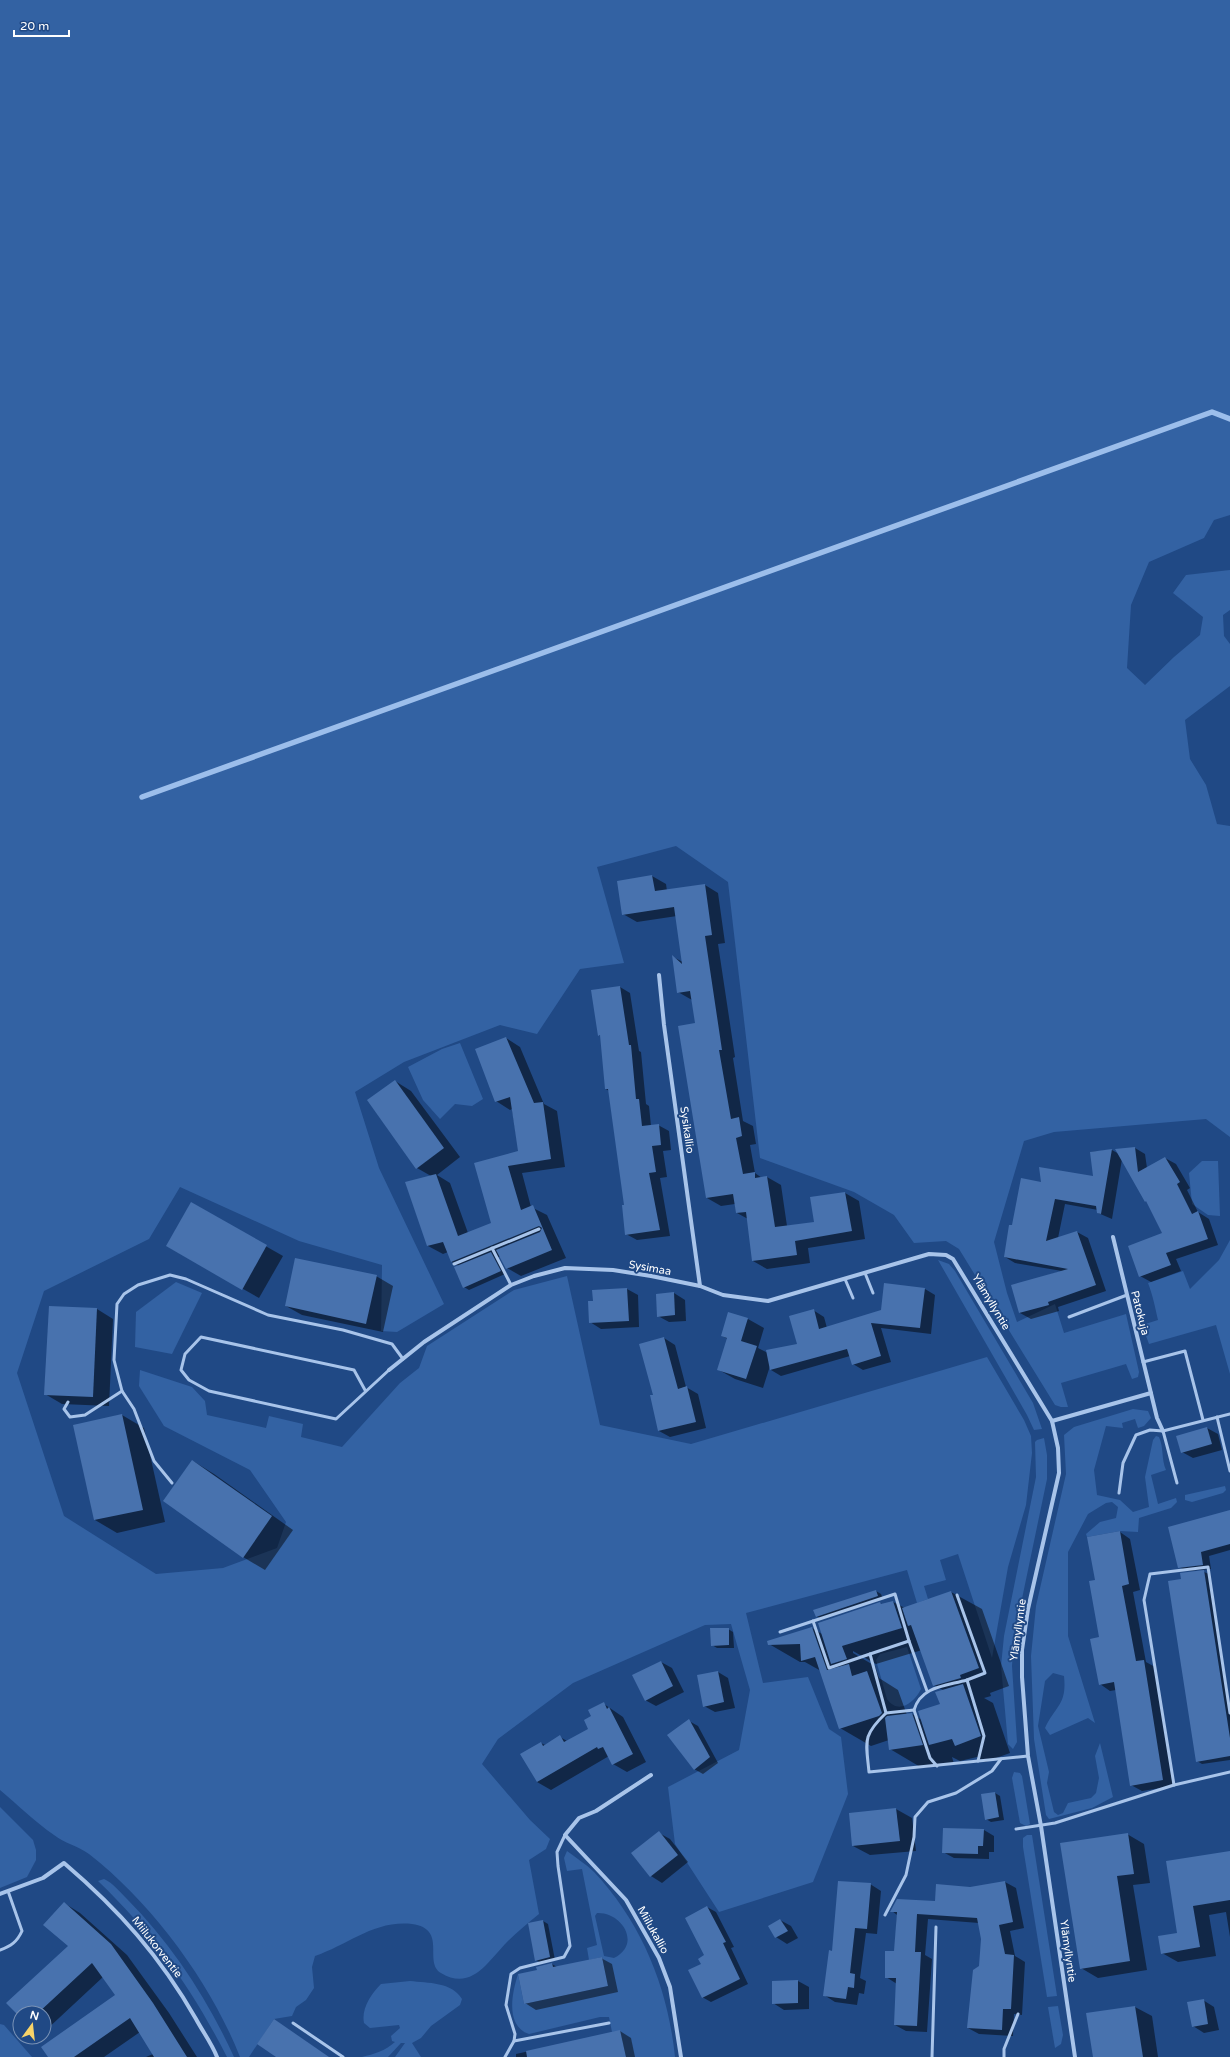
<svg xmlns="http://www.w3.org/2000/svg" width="1230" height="2057" viewBox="0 0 1230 2057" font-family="'Varela Round',sans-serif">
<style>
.green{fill:#3362a3;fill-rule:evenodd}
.shadow{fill:#0007;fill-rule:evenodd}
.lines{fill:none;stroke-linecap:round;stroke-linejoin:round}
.stream{stroke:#9cbeeb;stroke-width:5.5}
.building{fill:#4872ae}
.service{stroke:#a8c4ea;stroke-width:3}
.minor{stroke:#a8c4ea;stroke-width:4}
.labels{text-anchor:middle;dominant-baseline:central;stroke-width:4;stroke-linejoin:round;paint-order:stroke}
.street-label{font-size:11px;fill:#fff;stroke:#204985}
</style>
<rect width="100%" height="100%" fill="#204985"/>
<g class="green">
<path d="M0,0h1230v515l-16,5 -10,18 -55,24 -18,43 -4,63 18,17 29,-28 26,-22 3,-18 -30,-24 13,-18 44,-5v40l-7,5 1,21 6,8v42l-45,34 5,39 16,26 11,39 13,2v311l-24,-18 -152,13 -30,9 -30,101 13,51 10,29 38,-18 9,29 62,-19 13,58 -1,5 -6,2 -6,-15 -65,19 7,24h-7l-6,-2 -96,-156 -13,-8 -32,2 -20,-28 -40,-23 -94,-34 -32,-276 -52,-36 -79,21 27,96 -44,6 -43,65 -37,-9 -96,37 -49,30 24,76 65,136 -47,28 -16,-1 1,-66 -83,-24 -119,-54 -31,52 -105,52 -27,82 47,143 92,58 67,-6 54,-20 9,-26 -36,-52 -86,-44 -25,-40 1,-16 52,17 13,14 2,14 59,13 3,-12 34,8 -2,13 41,10 58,-64 19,-15 8,-22 87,-56 53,-14 33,149 91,19 296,-87 37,63 7,16 1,17 -6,52 -18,62 -16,91 -34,-104 -18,6 6,20 -22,6 4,13 -11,4 -10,-33 -161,43 17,70 45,-6 21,52 12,8 7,57 -35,88 -94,30 -44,-68 -7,-57 71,-37 11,-60 -19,-66 -26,1 -132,58 -75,56 -16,25 48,56 20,19 -4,10 -17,11 10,54c-11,9 -22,18 -32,28 -18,18 -35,50 -66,31 -18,-11 7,-44 -29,-49 -38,-4 -64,21 -97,32l-3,11 2,21 -8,12 -10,7 -4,9 -18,3 -25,38h-9c-29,-74 -88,-154 -151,-203 -11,-8 -25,-11 -35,-19 -19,-13 -36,-30 -54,-45z"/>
<path d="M460,1043l23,56 -11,7 -17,-2 -15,15 -17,-19 -15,-33 34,-18z"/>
<path d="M1202,1161h16l2,55 -12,-1 -16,-11 -3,-31z"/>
<path d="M1230,1240v134l-14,-49 -67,19 -7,-19 16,-5c-3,-13 -5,-24 -10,-37l35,-12 7,18 29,-29z"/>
<path d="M938,1260l11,4 6,7 78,132 9,26 -8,1 -7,-15z"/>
<path d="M176,1282l26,11 -30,61 -37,-7 1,-35z"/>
<path d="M1133,1409l15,2 3,7 -7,8 -6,2 -3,-9 -13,4 1,5 -17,-2 -12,44 3,25 23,5 13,12 16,-5 -4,-30 8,-37 3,-4 3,1c5,11 2,22 7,33l-15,5 7,29 18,-6 1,4 -6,6 -32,10 -1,14 -18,-1 -33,6 -1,-3 14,-12 16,-4 2,-11 -6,-5 -6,1 -18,11 -20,38v84l27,87 -7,-5 -38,17 -5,-7c11,-23 22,-23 19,-52l-11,-3 -8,8 -7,45 11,46 -2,11 7,29 4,3 5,-2 5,-10 23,-5 5,-5 3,-15 -4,-22 5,-13 13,54 -21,11 -43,11 -3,-4 -12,-76 -3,-83 5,-50 30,-132 -2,-39 10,-8z"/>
<path d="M1044,1438l3,17v24l-33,158 -2,29 5,76 -4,7 -5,-5 -7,-78 3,-30 32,-159 -1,-35 2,-2z"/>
<path d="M1225,1486l1,4 -3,3 -31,9 -7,-2v-5z"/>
<path d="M907,1647l14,42c-7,14 -23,26 -34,10l-11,-39 4,-6z"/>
<path d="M1014,1772l6,1 2,3 8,48 -4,2 -6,-3 -8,-45z"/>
<path d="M0,1807l33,33 3,10v10l-9,17 -27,11z"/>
<path d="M1027,1835h5l25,161 -10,1 -24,-150v-9z"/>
<path d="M567,1851c9,7 19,13 27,21 48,51 74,116 81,185h-49l-6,-26 -8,1 -3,-15h-9l-71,17c-24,-8 -17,-41 -11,-60l6,30 84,-18 -6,-29 -13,3 -2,-12 10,-3 -15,-76 -15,2 -3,-13zM597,1913c25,-1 45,31 17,45l-10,-2 -9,-40z"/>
<path d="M104,1879c9,4 16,13 23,20 45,45 81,101 107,158h-7c-36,-70 -72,-121 -129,-176z"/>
<path d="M410,1981c18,2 42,1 52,18l-2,6 -29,21 -10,12 -9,5 9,14h-26l10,-14h-4l-13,14h-26c12,-3 23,-6 33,-15l-3,-1 -1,-5 9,-8 -1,-3 -29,3 -6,-5c-3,-14 7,-29 17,-39z"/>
<path d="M1058,2006l5,29 -2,9 -6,4 -7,-41z"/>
<path d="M0,2024l4,1 28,32h-32z"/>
</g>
<g class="shadow">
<path d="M652,876l14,8 1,7 38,-6 13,8 7,50 -7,1 17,113 -2,1 10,63 10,5 3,18 -6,1 5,28 7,5 5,-1 14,8 6,41 28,-3 -4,-25 34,-5 14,8 6,38 -57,9 2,15 -43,6 -14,-8 -5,-42 -11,-6 -2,-9 -14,2 -14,-8 -11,-174 -4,-24 -14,-8 -5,-35 10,5 -6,-46 -40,6 -14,-8z"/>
<path d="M620,987l10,6 9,58 2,1 5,52 3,2 2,20 7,-1 11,6 2,19 -8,1 4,26 -7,1 10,58 -33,4 -11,-6 -1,-28 -16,-115 -3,-2 -5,-53 -2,-1z"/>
<path d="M506,1038l14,9 24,57 13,7 8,56 -43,6 9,34 16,8 19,43 -45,18 -14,-8 -6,-12 -5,2 9,16 -36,16 -5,-3 -5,-21 -7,-4 -4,-10 -5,2 -15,-8 -22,-63 25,-7 -14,-8 -22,-87 16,10 49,66 -23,18 13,8 18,50 24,-9 -16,-60 43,-12 -7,-43 -2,1 -14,-9z"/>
<path d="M1135,1148l10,6 2,14 18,-10 11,6 14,24 -3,2 11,22 11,7 9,26 -42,14 5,12 -30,11 -11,-6 23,-42 -15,-32 -26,-43 -10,60 -14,-6v-3l-33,-6 -7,34 19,-6 11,6 18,53 -48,16 1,4 -28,8 -11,-6 -8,-27 50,-15 -47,-8 -10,-6 8,-31 29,-43 52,-6 -3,-25 21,-2 7,4z"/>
<path d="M191,1204l92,52 -24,42 -92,-52z"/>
<path d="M376,1276l17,10 -10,46 -81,-17 -16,-9z"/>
<path d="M627,1289l11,6 1,32 -38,2 -11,-7 4,-20z"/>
<path d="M925,1289l10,6 -4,39 -50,-6 10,34 -28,8 -10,-6 -3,-8 -69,20 -10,-6 -1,-4 -7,22 -28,-9 -16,-9 9,-31 -6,-3 26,-17 16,9 -6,20 10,5 30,-8 15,-35 11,7 3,11 54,-17z"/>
<path d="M674,1293l11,7 1,21 -17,1 -11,-6z"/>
<path d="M97,1309l16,10 -4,87 -47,-2 -17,-10z"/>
<path d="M664,1338l11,7 11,42 12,7 8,34 -36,9 -11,-6 -4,-36z"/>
<path d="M122,1415l22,13 21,94 -48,11 -22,-13z"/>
<path d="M1207,1428l11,6 4,16 -29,8 -11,-6z"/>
<path d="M193,1461l21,13 79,56 -28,40 -22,-13z"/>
<path d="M1230,1511v39l-21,6 2,13 -24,2 -8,-4z"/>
<path d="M1120,1532l10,7 10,51 -7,2 13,70 9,5 18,119 -31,5 -11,-6 -15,-95 -6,1 -10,-7v-46l-4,-57z"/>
<path d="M1204,1572l5,2 21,136v50l-28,4 -5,-3 -14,-181z"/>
<path d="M876,1591l5,3 2,5 -61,20 -6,-3z"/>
<path d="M951,1592l31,17 27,77 -19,7 1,3 -7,2 9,5 17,50 -25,9 -8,-5 -17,4 -8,-4 2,7 -32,4 -32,-19 -1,-9 -18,6 -31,-18 -19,-57 -16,-9h-5l-31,-18 43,-16 10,6 58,-31 3,2 10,-3 12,6zM922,1650l12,35 9,5 -2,15 -19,15 -10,-6 -5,1 -9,-25 -19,-12 -4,-12 -22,-13v-2l23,13z"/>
<path d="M728,1629l5,3 1,16h-17l-5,-3z"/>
<path d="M661,1662l11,6 12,24 -28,14 -11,-6z"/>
<path d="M718,1672l10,6 7,30 -20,4 -11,-6z"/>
<path d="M604,1704l19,13 23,45 -19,10 -14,-8 -4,-8 -58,34 -14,-8 4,-39 4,2 15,-8 7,4 23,-12 3,-13z"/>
<path d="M689,1721l9,5 20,37 -15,11 -9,-5z"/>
<path d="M995,1793l5,3 4,24 -13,2 -5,-3 -4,-24z"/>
<path d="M896,1809l16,9 4,33 -46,4 -17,-9z"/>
<path d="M984,1830l10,6v16h-5v7l-35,-1 -11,-6z"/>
<path d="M659,1833l11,6 18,23 -26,21 -11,-7z"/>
<path d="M1127,1834l17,10 6,39 -17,2 14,85 -49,8 -17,-10z"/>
<path d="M1230,1852v85l-4,-25 -17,3 7,41 -38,6 -16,-9 16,-19 -11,-72z"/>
<path d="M1005,1882l11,6 8,40 -14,3 5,25 10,6 -3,53 -8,-1 -1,22 -34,-2 -11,-6 12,-61 2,-28 -3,-16 -51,-4 -3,36 7,4 -5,73 -21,-1 -11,-6 2,-41 -11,-7 9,-25 2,-37 -5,-4 44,-9 35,-14z"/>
<path d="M870,1884l11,7 -4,43 -11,-1 -6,45 6,3 -2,13 -5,-1 -2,12 -22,-3 -11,-7 9,-43z"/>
<path d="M64,1903l16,10 47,42 42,58 28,44h-51l7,-3 -13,-22 -36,25h-55l67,-62 -13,-18 -59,55v-19h-24v3l-12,-13 61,-57z"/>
<path d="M707,1907l9,5 18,35 -3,1 17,36 -37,18 -9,-5v-33l4,-8z"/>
<path d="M780,1920l11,6 7,12 -11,6 -11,-7 -6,-11z"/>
<path d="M543,1921l5,3 7,36 -14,3 -5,-3z"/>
<path d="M601,1958l11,6 6,28 -82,18 -11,-7 13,-32 14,-7 5,3z"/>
<path d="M798,1981l11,6v22l-25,1 -11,-7z"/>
<path d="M1203,2000l11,7 5,23 -15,3 -11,-7z"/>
<path d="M1135,2007l17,9 6,41h-64z"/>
<path d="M620,2031l11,7 4,19h-119v-3z"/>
</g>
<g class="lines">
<path class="stream" d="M142,797l1070,-385 18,7"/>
</g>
<g class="building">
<path d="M652,875l3,16 50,-7 7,51 -7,1 17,114h-3l12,69 8,-2 3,19 -6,2 7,36 12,-2v6l12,-2 8,51 39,-5 -4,-25 35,-5 7,39 -57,10 2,14 -45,6 -6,-49 -10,1 -3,-19 -27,4 -28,-172 17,-3 -5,-32 -13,2 -5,-38 10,9 -8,-57 -52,8 -5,-34z"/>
<path d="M620,986l9,59h2l5,54h3l3,27 17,-2 2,21 -9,1 4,26 -7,1 11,57 -35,5 -3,-30h2l-16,-116h-3l-5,-54 -2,1 -7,-46z"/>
<path d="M506,1037l28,66 9,-1 8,57 -43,7 13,44 12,-5 19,45 -46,19 -10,-19 44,-18 2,-4 -3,-2 -88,36 -8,-20 -16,4 -22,-64 31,-8 22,62 33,-13 -17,-60 44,-12 -8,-54 -15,5 -20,-53z"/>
<path d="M395,1080l49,68 -28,21 -49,-69z"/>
<path d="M1135,1147l3,25 27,-15 15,25 -3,2 15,30 6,-3 10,28 -42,14 5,12 -32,12 -11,-31 34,-13 -16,-32 -1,1 -30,-53z"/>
<path d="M1112,1149l-11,65 -4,-1 -1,-7 -41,-7 -9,42 31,-10 19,54 -48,17 1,3 -30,8 -8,-28 57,-16 -64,-12 5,-32h3l9,-47 20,4 -2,-15 54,9 -3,-24z"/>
<path d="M191,1202l76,43 -25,45 -76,-44z"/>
<path d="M491,1252l10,19 -38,17 -9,-21z"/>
<path d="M295,1258l82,17 -11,49 -81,-18z"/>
<path d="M884,1283l41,5 -5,40 -49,-5 10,33 -29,9 -5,-16 -77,21 -4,-20 31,-6 -8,-28 25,-7 5,20 62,-19z"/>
<path d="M627,1288l2,33 -40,2 -1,-22h5l-1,-11z"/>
<path d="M674,1292l1,23 -18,2 -1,-23z"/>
<path d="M49,1306l48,2 -4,89 -49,-2z"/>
<path d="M728,1312l20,6 -7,23 16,5 -11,33 -29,-9 10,-32 -6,-2z"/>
<path d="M664,1337l14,52 9,-3 9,36 -38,9 -8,-36h3l-14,-51z"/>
<path d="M122,1414l21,96 -49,10 -21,-95z"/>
<path d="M1207,1427l5,17 -31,9 -5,-17z"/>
<path d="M192,1460l80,56 -29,42 -80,-57z"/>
<path d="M1230,1510v34l-29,8 2,13 -25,3 -10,-41z"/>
<path d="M1120,1531l9,53 -7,2 14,75 8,-1 19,120 -33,6 -16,-104 -15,3 -9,-46 9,-2 -10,-56 6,-1 -8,-43z"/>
<path d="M1204,1570l26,168v18l-34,6 -28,-181 13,-2 -1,-6z"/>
<path d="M876,1590l2,6 -62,21 -3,-7z"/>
<path d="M951,1591l28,77 -19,7 1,3 -28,8 -22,-61 -3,1 -6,-18z"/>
<path d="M893,1601l9,27 -60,18 5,13 -16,5 -13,-41 62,-21 1,2z"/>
<path d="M812,1627l15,43 22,-6 3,12 15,-5 15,42 -3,3 -40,13 -24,-72 -14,4 -1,-17 -32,1 -1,-4z"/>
<path d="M710,1628h19v17l-18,1z"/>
<path d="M661,1661l12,25 -28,15 -13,-26z"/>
<path d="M718,1671l6,31 -21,5 -6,-32z"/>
<path d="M963,1684l18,52 -26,10 -3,-7 -23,6 -11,-34 22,-7 -5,-12z"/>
<path d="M604,1702l3,7 2,-2 24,47 -21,11 -9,-18 -5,2 -1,-2 -60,35 -17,-28 21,-12 2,4 17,-11 4,7 24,-13 -4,-9 7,-4 -3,-6z"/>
<path d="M912,1713l11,32 -34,5 -4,-32 2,-2z"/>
<path d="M689,1719l21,38 -16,13 -27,-35z"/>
<path d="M995,1792l4,25 -14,3 -4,-26z"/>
<path d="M896,1808l4,33 -48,5 -3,-33z"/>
<path d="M943,1828l41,1 -1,17h-5v8l-36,-1z"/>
<path d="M659,1831l19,24 -28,22 -19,-24z"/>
<path d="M1128,1833l6,41 -17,2 13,85 -50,8 -20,-126z"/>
<path d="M1230,1851v49l-37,6 7,41 -39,7 -3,-18 19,-3 -11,-72z"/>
<path d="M838,1881l33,2 -4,46 -12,-1 -5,45 5,1 -1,14 -6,-1 -2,12 -23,-3 6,-46 3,1z"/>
<path d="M1005,1881l8,41 -14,3 6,29 9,1 -3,54h-8l-1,21 -35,-2 6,-58 6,-4 2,-27 -4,-21 -60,-4 -2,38h6l-4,74 -23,-1 2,-47h-11v-27h9l3,-39h-7l7,-13 38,2 1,-17 34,3z"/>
<path d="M64,1902l47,42 42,59 34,54h-33l-24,-39 -56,39h-26l-7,-10 74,-52 -23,-32 -54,50h-22l-10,-10 62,-57 -25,-21z"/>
<path d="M707,1906l19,36 -3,1 17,36 -38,19 -14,-28 13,-6 -3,-5 6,-4 -19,-37z"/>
<path d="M780,1919l8,12 -13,7 -7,-12z"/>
<path d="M543,1920l7,37 -15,4 -7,-38z"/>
<path d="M602,1957l6,29 -84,18 -6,-30 19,-4 -1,-3 16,-4 1,4z"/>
<path d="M798,1980v23l-26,1v-23z"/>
<path d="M1204,1999l4,25 -16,3 -5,-25z"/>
<path d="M1135,2006l8,51h-50l-7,-44z"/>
<path d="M274,2019l55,38h-53l-19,-13z"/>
<path d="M620,2030l6,27h-99l-1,-6z"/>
</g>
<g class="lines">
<g class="service">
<path d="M492,1248l19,37"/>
<path d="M454,1264l85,-35"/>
<path d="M865,1273l8,20"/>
<path d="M845,1279l8,19"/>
<path d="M1069,1317l58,-22"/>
<path d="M1143,1362l42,-11 18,69"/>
<path d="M365,1390l-11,-20 -153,-33 -16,17 -4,16 8,10 20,11 127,28 53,-49"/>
<path d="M122,1391l12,18 20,52 18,22"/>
<path d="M68,1402l-4,7 6,8 15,-2 37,-24 -8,-31 3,-56 7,-10 14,-9 32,-10 16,4 82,36 75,15 49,14 11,15"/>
<path d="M1217,1417l13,54"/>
<path d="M1163,1431l14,52"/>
<path d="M1119,1493l4,-30 13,-28 14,-5 13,1 67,-17"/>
<path d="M957,1595l28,78 -18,7 17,56 -6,25"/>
<path d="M813,1621l16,47 41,-14 16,59c-24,23 -20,28 -17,59l159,-16"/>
<path d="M780,1632l115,-38 14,47"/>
<path d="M870,1654l39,-13 18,50"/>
<path d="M914,1710c7,-24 32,-24 53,-30"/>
<path d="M886,1713l28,-3 16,48 7,8"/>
<path d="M1174,1785l-30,-185 6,-26 58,-7 22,146"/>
<path d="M1016,1829l39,-6 119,-38 56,-13"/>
<path d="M885,1915l21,-40 8,-38 1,-20 13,-15 28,-9 36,-22 9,-12"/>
<path d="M0,1950c11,-4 17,-8 22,-19l-14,-40"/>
<path d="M293,2023l50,34"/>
<path d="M514,2041l95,-18"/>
<path d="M505,2057l9,-16 1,-7 -9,-29 5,-31 9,-6 44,-11 6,-11 -12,-80 -1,-14 8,-17"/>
<path d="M932,2057l4,-130"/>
<path d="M1004,2057v-8l14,-35"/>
</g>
<g class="minor">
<path d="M659,975l5,50 36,261"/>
<path d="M1113,1237l44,181 6,13"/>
<path d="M389,1370l35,-28 87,-57 23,-9 31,-8 48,2 38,6 49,10 23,9 45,6 161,-47 17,1 7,4 99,162 6,27 1,25 -31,136 -6,41v27l6,79 13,70 34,231"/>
<path d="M1052,1421l99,-28"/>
<path d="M651,1775l-55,36 -17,7 -14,17 61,65 33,58 11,29 11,70"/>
<path d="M0,1894l43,-16 21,-15c55,47 96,93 132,156 7,13 16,25 21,38"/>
</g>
</g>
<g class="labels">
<g class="street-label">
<text transform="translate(687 1130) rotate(82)">Sysikallio</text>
<text transform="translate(650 1268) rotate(10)">Sysimaa</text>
<text transform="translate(991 1302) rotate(59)">Ylämyllyntie</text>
<text transform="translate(1140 1313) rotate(76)">Patokuja</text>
<text transform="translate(1018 1630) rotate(-82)">Ylämyllyntie</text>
<text transform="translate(653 1930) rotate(61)">Miilukallio</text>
<text transform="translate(157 1947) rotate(52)">Miilukorventie</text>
<text transform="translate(1068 1951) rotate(82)">Ylämyllyntie</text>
</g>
</g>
<g transform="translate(32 2025) rotate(15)"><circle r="19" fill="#204985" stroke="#7992b6"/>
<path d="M0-3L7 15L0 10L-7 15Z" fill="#f7d369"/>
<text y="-6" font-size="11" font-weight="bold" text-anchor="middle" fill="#ffffff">N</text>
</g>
<path d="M14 30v6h55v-6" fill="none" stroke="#ffffff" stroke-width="2"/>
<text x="20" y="30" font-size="12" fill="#ffffff" stroke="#204985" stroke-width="3" paint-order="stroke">20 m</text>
</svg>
